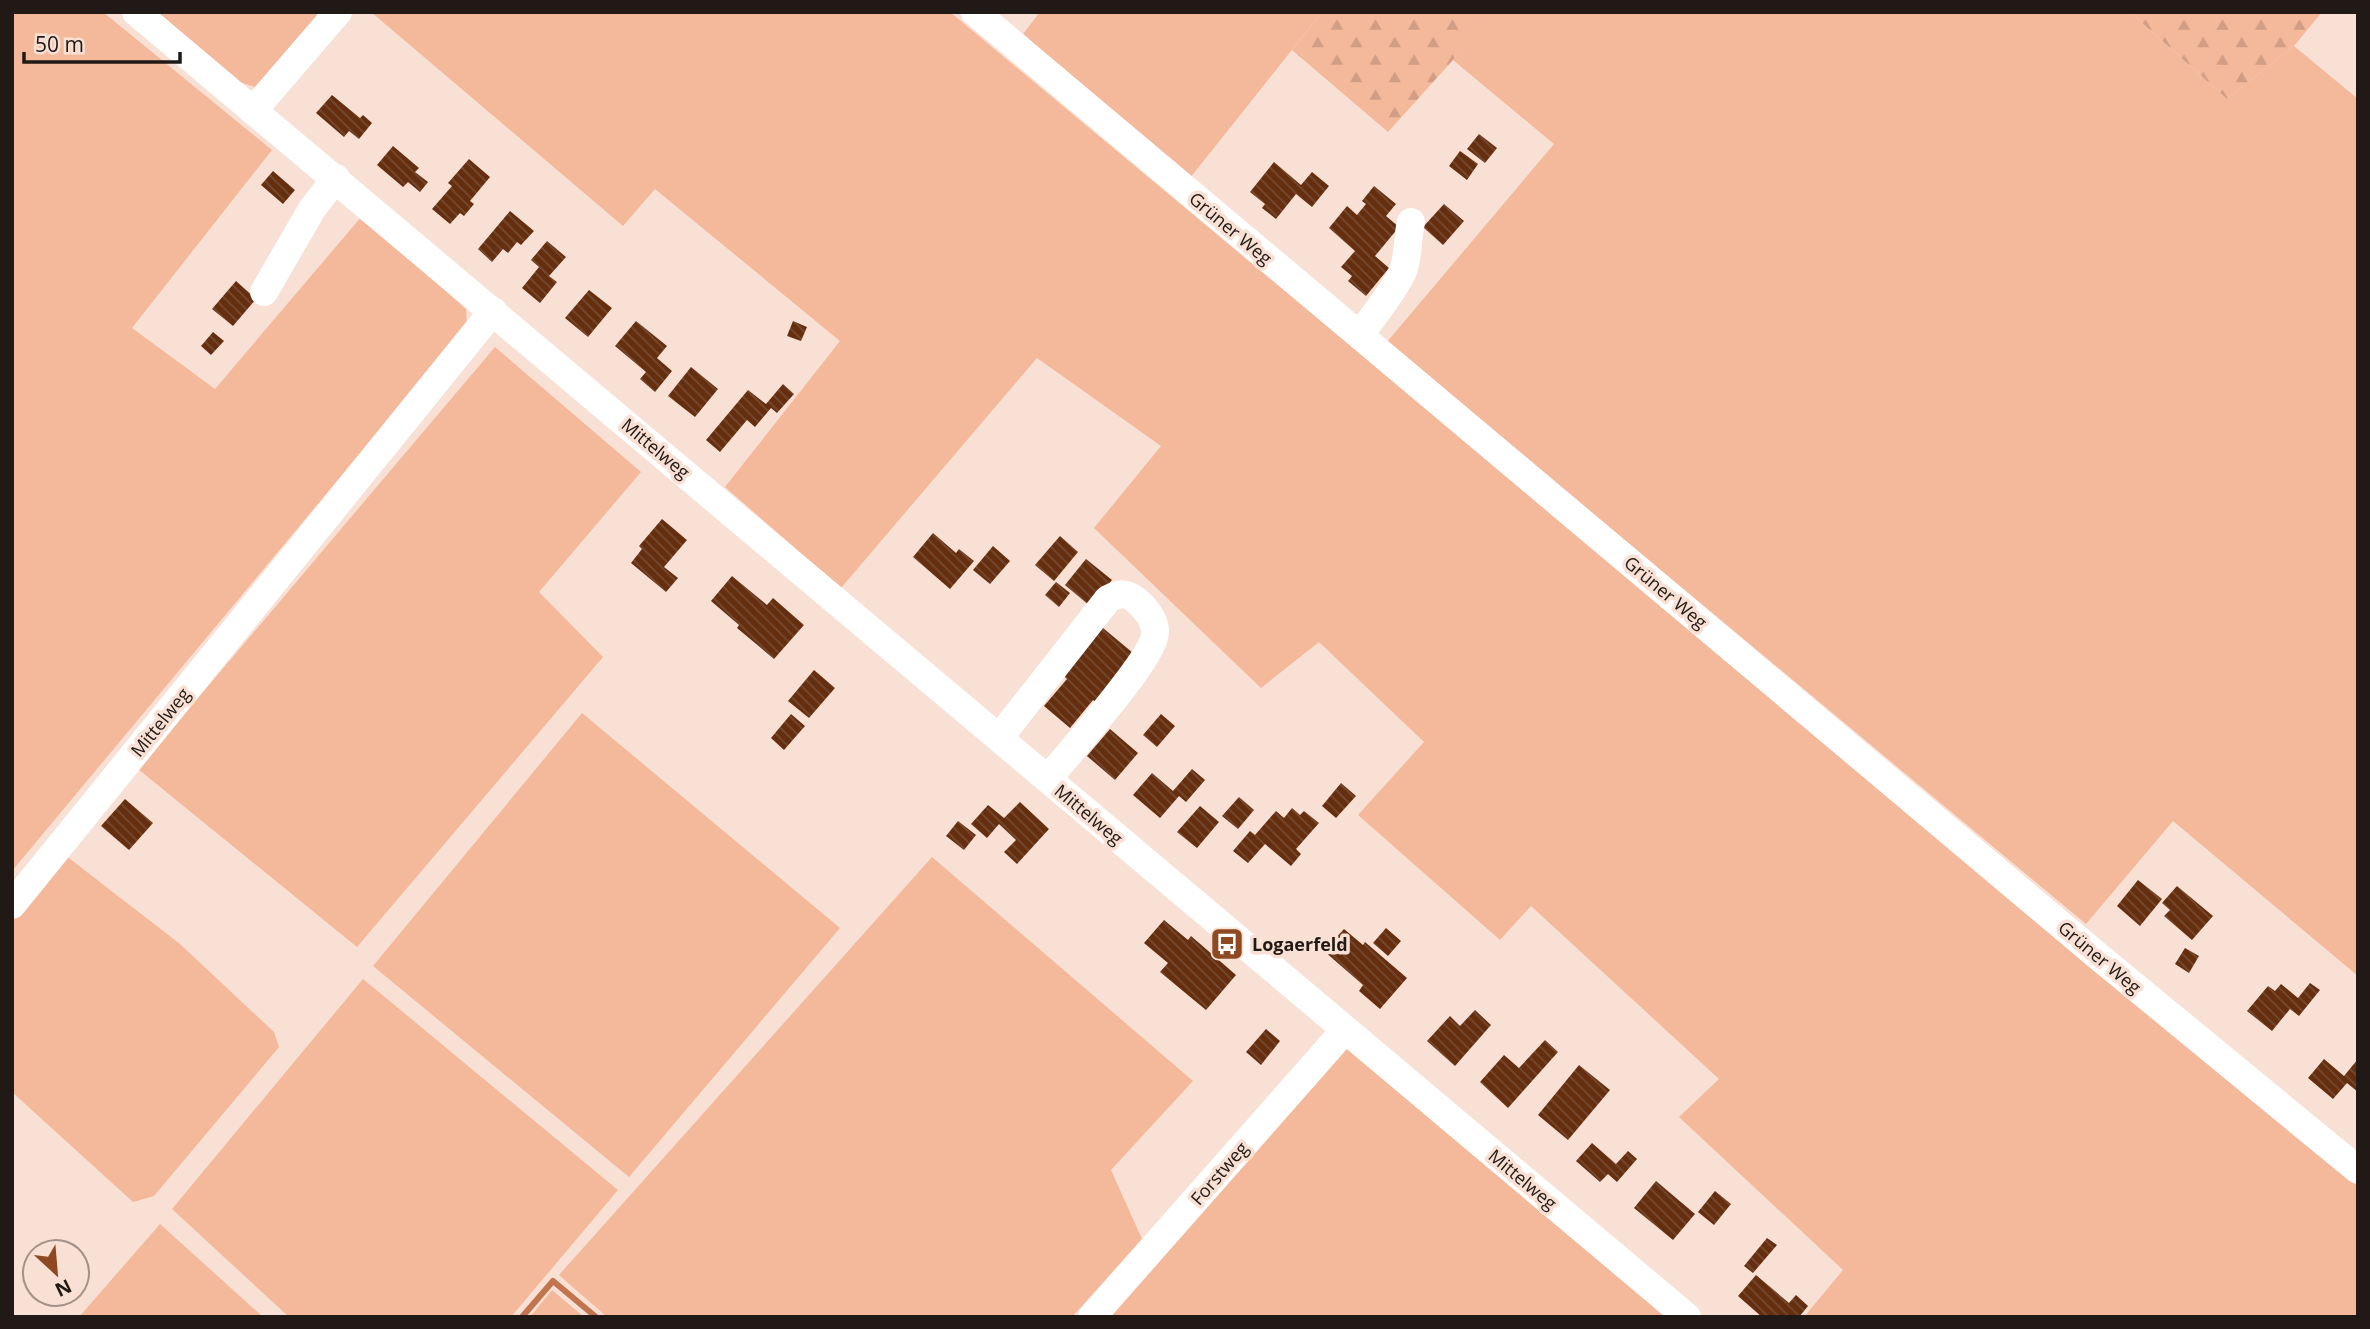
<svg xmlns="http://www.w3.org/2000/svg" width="2370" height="1329" viewBox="0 0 2370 1329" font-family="'Open Sans',sans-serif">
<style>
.green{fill:#f4b89b}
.forest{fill:url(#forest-firs)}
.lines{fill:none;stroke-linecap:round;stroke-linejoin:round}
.stream{stroke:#c2744e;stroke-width:6}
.building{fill:url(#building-back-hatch)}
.minor{stroke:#fff;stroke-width:28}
.labels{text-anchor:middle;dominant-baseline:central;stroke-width:7;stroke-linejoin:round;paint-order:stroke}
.street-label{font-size:18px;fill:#211915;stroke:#f9e0d4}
.poi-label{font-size:18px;font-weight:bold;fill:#211915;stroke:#f9e0d4;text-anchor:start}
</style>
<defs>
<pattern id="forest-firs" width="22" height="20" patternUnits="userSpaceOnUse" patternTransform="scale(1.75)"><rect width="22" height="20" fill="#f4b89b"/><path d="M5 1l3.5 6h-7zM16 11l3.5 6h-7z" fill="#d19e85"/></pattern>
<pattern id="building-back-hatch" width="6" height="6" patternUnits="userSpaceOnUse" patternTransform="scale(1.75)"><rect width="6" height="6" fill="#642e0f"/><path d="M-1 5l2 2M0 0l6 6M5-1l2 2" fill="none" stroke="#764a31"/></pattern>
</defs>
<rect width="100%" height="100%" fill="#f9e0d4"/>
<g class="green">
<path d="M12,12h91l169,138 -140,178 83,61 147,-173 104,93 1,16 -455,546z"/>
<path d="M155,12h165l-65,75 -19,-6z"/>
<path d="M371,12h579l1408,1173v132h-554l39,-47 -164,-153 40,-38 -188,-173 -31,34 -142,-125 66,-73 -105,-100 -58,46 -167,-160 67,-82 -124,-88 -196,230 -116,-101 115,-146 -185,-152 -32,37z"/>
<path d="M1040,12h282l-132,166 -167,-144z"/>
<path d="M1471,12h659l97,87 67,-53 64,53v877l-185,-155 -87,103 -699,-582 167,-198 -101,-84 29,-39z"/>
<path d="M495,347l146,125 -102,120 64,65 -246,290 -219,-178z"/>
<path d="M582,713l258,215 -211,249 -256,-211z"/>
<path d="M65,855l115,89 94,88 5,15 -125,149 -21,6 -121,-110v-176z"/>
<path d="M932,857l261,224 -82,89 31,69 -70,78h-465l-48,-42z"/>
<path d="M363,979l255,211 -107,127h-222l-117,-108z"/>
<path d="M1349,1044l319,273h-560z"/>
<path d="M160,1224l103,93h-184z"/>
<path d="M552,1290l32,27h-54z"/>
</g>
<g class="forest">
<path d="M1322,12h149l12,9 -30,39 -65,72 -96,-82z"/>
<path d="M2130,12h192l-28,34 -67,53z"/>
</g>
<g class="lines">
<path class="stream" d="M522,1317l31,-36 43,36"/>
</g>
<g class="building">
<path d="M332,95l28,23 3,-3 9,8 -13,16 -10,-8 -5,6 -28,-24z"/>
<path d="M1479,134l18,14 -12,15 -18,-14z"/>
<path d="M393,146l26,22 -4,4 13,10 -8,10 -12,-10 -5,5 -26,-22z"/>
<path d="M1460,151l18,13 -11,16 -18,-14z"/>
<path d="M469,159l21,18 -20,24 4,3 -10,12 -4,-3 -10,11 -18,-15 20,-23 -4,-3z"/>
<path d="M1274,162l27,23 11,-13 17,14 -17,21 -16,-13 -20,25 -14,-11 3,-4 -15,-12z"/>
<path d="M273,171l22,19 -12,14 -22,-19z"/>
<path d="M1374,186l22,18 -10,12 13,11 -24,29 14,12 -23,28 -18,-15 4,-5 -11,-9 14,-16 -26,-23 18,-22 10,9 9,-11 -4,-3z"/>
<path d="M1444,204l20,17 -21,24 -20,-18z"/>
<path d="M510,211l24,20 -13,14 -4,-3 -9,11 -5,-4 -11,13 -14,-13z"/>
<path d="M547,241l19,16 -17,19 8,6 -17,21 -18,-15 17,-21 -8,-7z"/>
<path d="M236,281l20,18 -23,27 -21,-17z"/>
<path d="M589,290l23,18 -24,29 -23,-19z"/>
<path d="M636,321l31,25 -10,12 15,13 -17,21 -15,-13 6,-7 -31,-26z"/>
<path d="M793,321l14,6 -6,14 -14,-5z"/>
<path d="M213,332l11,9 -13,14 -10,-9z"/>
<path d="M691,367l27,22 -23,28 -27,-21z"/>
<path d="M783,384l11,10 -17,19 -6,-5 -16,19 -8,-7 -27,32 -14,-12 42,-50 18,14z"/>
<path d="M662,519l25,21 -23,27 14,11 -12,14 -35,-29 11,-14 -3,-3z"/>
<path d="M933,533l23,20 3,-4 15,12 -24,28 -37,-32z"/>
<path d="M1060,536l18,16 -24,29 -19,-16z"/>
<path d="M993,546l17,15 -20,23 -17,-14z"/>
<path d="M1086,559l26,21 -22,26 -25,-21z"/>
<path d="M732,576l35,29 6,-7 31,27 -30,34 -37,-31 2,-3 -28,-24z"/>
<path d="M1056,582l14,11 -11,14 -14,-12z"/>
<path d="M1097,623l42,35 -40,47 -6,-5 -23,28 -26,-22 23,-27 -10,-9z"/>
<path d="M814,670l21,18 -26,30 -21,-17z"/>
<path d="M791,714l14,12 -21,24 -13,-12z"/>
<path d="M1161,714l14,12 -18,21 -14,-12z"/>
<path d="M1110,729l28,24 -23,27 -28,-24z"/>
<path d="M1192,769l13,11 -19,22 -7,-6 -19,22 -27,-23 19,-22 21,18z"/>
<path d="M1341,783l15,13 -20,22 -14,-12z"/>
<path d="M1239,797l15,13 -16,19 -16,-13z"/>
<path d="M125,799l28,24 -24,27 -28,-24z"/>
<path d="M1020,802l29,27 -32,35 -13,-12 12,-12 -17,-16 -12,14 -16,-14 17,-19 16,13z"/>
<path d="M1200,806l19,16 -22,26 -20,-16z"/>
<path d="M1292,808l8,7 4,-4 15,12 -23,26 5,5 -10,12 -26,-22 -17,19 -15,-12 17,-20 5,4 21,-24 8,7z"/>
<path d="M958,821l18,14 -12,15 -18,-14z"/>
<path d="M2138,880l24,19 -22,27 -23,-20z"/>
<path d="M2177,886l36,30 -21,24 -28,-24 6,-6 -8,-7z"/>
<path d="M1164,920l24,20 3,-4 45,39 -30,35 -46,-38 8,-9 -24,-20z"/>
<path d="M1386,928l15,13 -13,15 -15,-13z"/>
<path d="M1344,929l19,16 2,-3 42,36 -27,31 -21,-18 4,-6 -39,-34z"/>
<path d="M2185,948l14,8 -10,17 -14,-9z"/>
<path d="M2310,983l10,7 -21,26 -9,-7 -18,22 -25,-20 21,-25 7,5 6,-7 17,14z"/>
<path d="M1475,1010l16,15 -36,41 -28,-25 23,-25 10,10z"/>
<path d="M1266,1029l14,12 -19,24 -15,-13z"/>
<path d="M1545,1040l13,12 -50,56 -28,-26 24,-27 15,13z"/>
<path d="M2324,1059l20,17 14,-17v33l-11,-9 -14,16 -25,-21z"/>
<path d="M1579,1065l31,25 -42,50 -30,-25z"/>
<path d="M1592,1143l24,21 12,-13 9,8 -20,23 -9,-8 -8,8 -24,-21z"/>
<path d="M1656,1181l39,33 -22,26 -39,-32z"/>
<path d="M1715,1191l16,13 -17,21 -16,-13z"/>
<path d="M1767,1238l10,7 -24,28 -9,-7z"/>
<path d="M1756,1275l33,28 7,-8 12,11 -9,11h-37l-24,-21z"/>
</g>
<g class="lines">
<g class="minor">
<path d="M136,12l1551,1305"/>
<path d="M975,12l1124,945 259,213"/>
<path d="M253,111l85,-99"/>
<path d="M264,292l48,-83 24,-31"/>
<path d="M1360,335c12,-18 35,-45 43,-64 6,-16 4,-33 8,-49"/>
<path d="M999,738l109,-139c12,-6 18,-7 29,2 9,8 18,19 18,31 1,24 -88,123 -107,147"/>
<path d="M12,905l481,-594"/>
<path d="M1092,1317l253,-287"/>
</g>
</g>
<defs>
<symbol id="bus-square" viewBox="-11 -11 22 22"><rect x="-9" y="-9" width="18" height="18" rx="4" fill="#8e4822" stroke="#f9e0d4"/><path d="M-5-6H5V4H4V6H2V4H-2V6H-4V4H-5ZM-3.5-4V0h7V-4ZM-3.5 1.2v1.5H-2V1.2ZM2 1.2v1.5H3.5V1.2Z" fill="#fff"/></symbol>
</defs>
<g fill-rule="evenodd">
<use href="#bus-square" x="1208" y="925" width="38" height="38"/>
</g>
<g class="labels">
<g class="street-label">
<text transform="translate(1231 228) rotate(40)">Grüner Weg</text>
<text transform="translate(656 448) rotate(40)">Mittelweg</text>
<text transform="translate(1666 592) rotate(40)">Grüner Weg</text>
<text transform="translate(160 722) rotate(-51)">Mittelweg</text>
<text transform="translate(1089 814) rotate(40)">Mittelweg</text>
<text transform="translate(2100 957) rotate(40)">Grüner Weg</text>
<text transform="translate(1219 1173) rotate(-49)">Forstweg</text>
<text transform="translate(1523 1179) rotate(40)">Mittelweg</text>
</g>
<g class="poi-label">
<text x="1252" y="944">Logaerfeld</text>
</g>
</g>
<rect width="2370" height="1329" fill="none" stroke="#211915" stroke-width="28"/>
<g transform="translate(56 1273) rotate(154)"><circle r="33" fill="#f9e0d4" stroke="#a39088" stroke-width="2"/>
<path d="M0-5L12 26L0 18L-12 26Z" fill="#8e4822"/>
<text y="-10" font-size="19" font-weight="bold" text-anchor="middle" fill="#211915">N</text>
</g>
<path d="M24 52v10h156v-10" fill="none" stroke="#211915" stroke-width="3.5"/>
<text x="35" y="52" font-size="21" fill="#211915" stroke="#f9e0d4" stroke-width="5" paint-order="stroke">50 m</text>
</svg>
